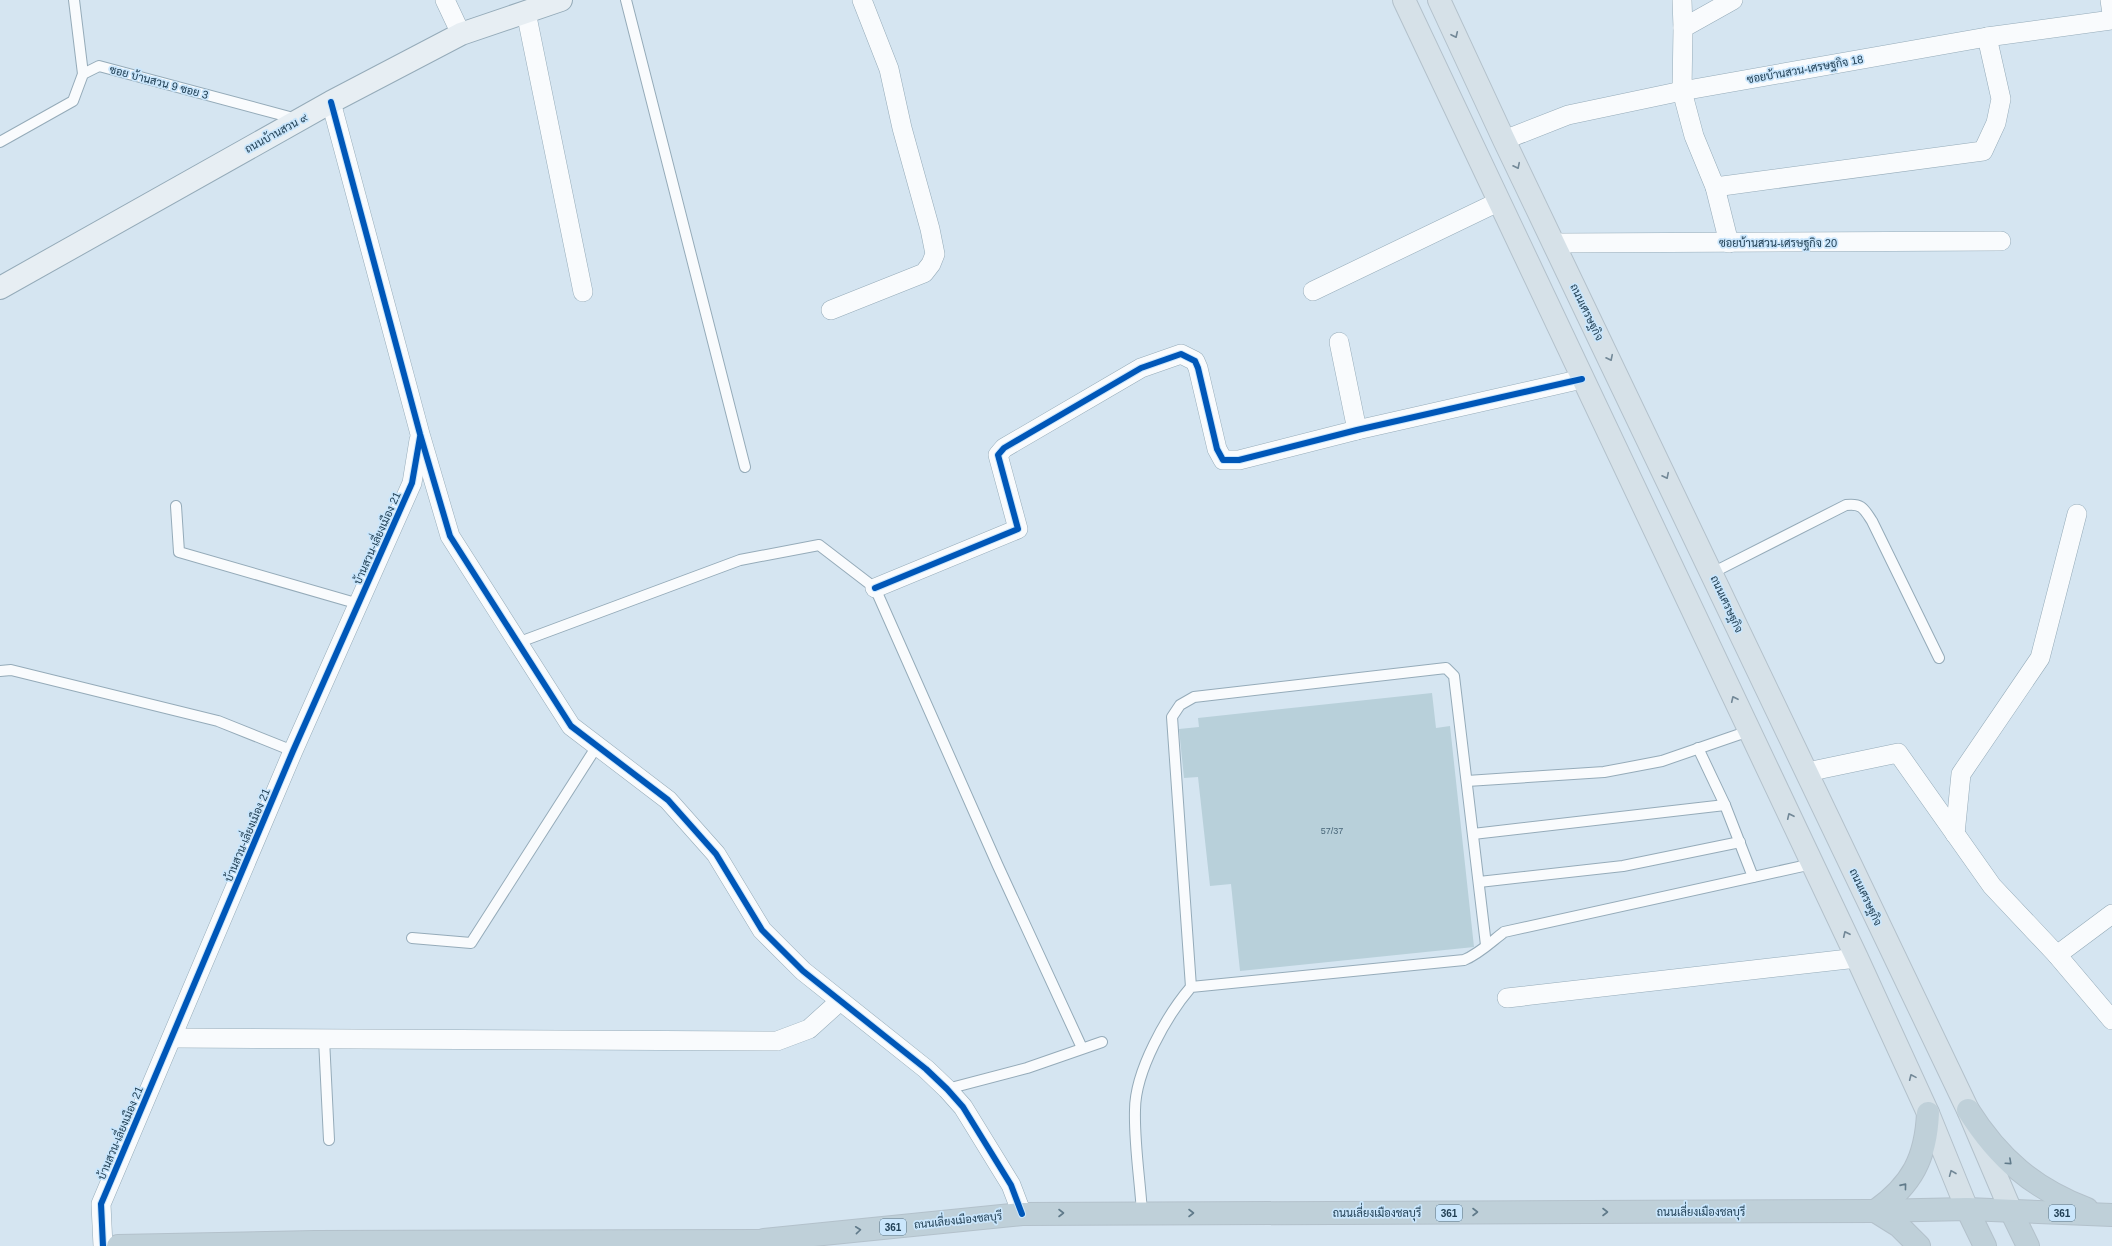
<svg xmlns="http://www.w3.org/2000/svg" width="2112" height="1246" viewBox="0 0 2112 1246" font-family="Helvetica,Sarabun,sans-serif">
<style>
.building{fill:#b8d0da}
.lines{fill:none;stroke-linecap:round;stroke-linejoin:round}
.lane-casing{stroke:#95abb9;stroke-width:12}
.street-casing{stroke:#95abb9;stroke-width:20}
.secondary-casing{stroke:#95abb9;stroke-width:24}
.primary-casing{stroke:#b3c1cb;stroke-width:24}
.highway-casing{stroke:#b3c1cb;stroke-width:24}
.lane{stroke:#f9fbfd;stroke-width:10}
.street{stroke:#f9fbfd;stroke-width:19}
.secondary{stroke:#e7eef3;stroke-width:22}
.primary{stroke:#d6e1e8;stroke-width:22}
.highway{stroke:#bfd0d9;stroke-width:22}
.cycleway-casing{stroke:#cae6fc;stroke-width:8}
.cycleway{stroke:#0057b8;stroke-width:6}
.oneway{stroke:#728897}
.oneway2{stroke:#607a8a}
.labels{text-anchor:middle;dominant-baseline:central;stroke-width:3.5;stroke-linejoin:round;paint-order:stroke}
.number-label{font-size:9px;fill:#486678}
.shield{fill:#cae6fc;stroke:#547287;stroke-width:1}
.shield-label{font-size:10px;font-weight:bold;fill:#214055}
.street-label{font-size:11px;fill:#214055;stroke:#cae6fc}
</style>
<rect width="100%" height="100%" fill="#d5e5f1"/>
<path class="building" d="M1432,693l4,35 14,-2 24,221 -234,24 -9,-87 -21,2 -12,-109 -14,1 -5,-49 20,-2 -1,-9z"/>
<g class="lines">
<defs>
<g id="lane">
<path d="M74,0l9,74"/>
<path d="M626,0l119,467"/>
<path d="M0,142l73,-41 10,-27 16,-8 198,53"/>
<path d="M176,506l3,46 180,52"/>
<path d="M1712,573l134,-68c16,-2 18,4 26,16l67,137"/>
<path d="M517,643l223,-83 79,-15 56,43 123,278 84,182"/>
<path d="M0,671l11,-1 207,51 75,30"/>
<path d="M1698,748l27,57 28,72"/>
<path d="M1467,781l137,-9 58,-11 87,-30"/>
<path d="M1473,834l252,-29"/>
<path d="M1479,882l144,-16 117,-24"/>
<path d="M412,938l59,5 126,-197"/>
<path d="M1191,987l-19,-270 8,-12 14,-8 252,-29 8,8 32,269"/>
<path d="M324,1039l5,101"/>
<path d="M947,1089l80,-21 75,-26"/>
<path d="M1142,1213c-2,-34 -8,-69 -7,-103 0,-39 32,-95 56,-123l273,-27c15,-6 27,-18 40,-28l308,-68"/>
</g>
<g id="street">
<path d="M445,0l16,34"/>
<path d="M1682,0l1,28"/>
<path d="M1733,0l-50,28 -1,63 12,45 21,51 268,-36 13,-28 5,-24 -14,-62"/>
<path d="M2110,0l2,14"/>
<path d="M526,12l57,280"/>
<path d="M331,102l89,332 30,102 121,190 97,74 48,54 46,76 41,41 123,98 21,20 16,18 48,78 11,29"/>
<path d="M1504,140l64,-25 114,-24 305,-54 125,-17"/>
<path d="M1715,187l14,56"/>
<path d="M1555,243l446,-2"/>
<path d="M1313,291l185,-89"/>
<path d="M831,310l93,-37 7,-9 4,-10 -5,-25 -28,-101 -13,-59 -27,-69"/>
<path d="M1339,342l18,88"/>
<path d="M875,588l143,-59 -20,-74 6,-7 137,-80 40,-14 14,7 3,7 19,81 6,11h16l118,-30 225,-51"/>
<path d="M1807,772l91,-19 94,133 65,69 55,65"/>
<path d="M1955,834l6,-60 79,-116 37,-144"/>
<path d="M2057,955l55,-41"/>
<path d="M1507,998l350,-40"/>
<path d="M172,1038l605,3 32,-12 31,-28"/>
<path d="M103,1246l-2,-42 192,-453 119,-268 7,-43"/>
</g>
<path id="secondary" d="M0,288l331,-186 130,-68 100,-34"/>
<g id="primary">
<path d="M1404,0l453,958 71,155 39,96"/>
<path d="M1439,0l65,140 464,970 43,101"/>
</g>
<g id="highway">
<path d="M1968,1110c31,49 65,78 119,99"/>
<path d="M1967,1209l18,37"/>
<path d="M1875,1211c37,-26 51,-53 53,-98"/>
<path d="M1875,1211l24,15 20,20"/>
<path d="M2011,1211l17,35"/>
<path d="M764,1240l258,-26 853,-3 92,-2 145,6"/>
<path d="M118,1246l197,-4 464,-1"/>
</g>
</defs>
<use href="#lane" class="lane-casing"/>
<use href="#street" class="street-casing"/>
<use href="#secondary" class="secondary-casing"/>
<use href="#primary" class="primary-casing"/>
<use href="#highway" class="highway-casing"/>
<use href="#lane" class="lane"/>
<use href="#street" class="street"/>
<use href="#secondary" class="secondary"/>
<use href="#primary" class="primary"/>
<use href="#highway" class="highway"/>
<defs>
<g id="cycleway">
<path d="M331,102l89,332 30,102 121,190 97,74 48,54 46,76 41,41 123,98 21,20 16,18 48,78 11,29"/>
<path d="M875,588l143,-59 -20,-74 6,-7 137,-80 40,-14 14,7 3,7 19,81 6,11h16l118,-30 225,-51"/>
<path d="M103,1246l-2,-42 192,-453 119,-268 8,-46"/>
</g>
</defs>
<use href="#cycleway" class="cycleway-casing"/>
<use href="#cycleway" class="cycleway"/>
</g>
<defs><path id="oneway-chevron" d="M-2-3.5L2.5 0L-2 3.5" fill="none" stroke-width="1.6" stroke-linecap="round" stroke-linejoin="round"/></defs>
<g class="oneway">
<use href="#oneway-chevron" transform="translate(1455 35) rotate(65)"/>
<use href="#oneway-chevron" transform="translate(1517 166) rotate(64)"/>
<use href="#oneway-chevron" transform="translate(1610 358) rotate(64)"/>
<use href="#oneway-chevron" transform="translate(1666 476) rotate(64)"/>
<use href="#oneway-chevron" transform="translate(1734 699) rotate(-115)"/>
<use href="#oneway-chevron" transform="translate(1790 816) rotate(-115)"/>
<use href="#oneway-chevron" transform="translate(1846 934) rotate(-115)"/>
<use href="#oneway-chevron" transform="translate(1912 1077) rotate(-114)"/>
<use href="#oneway-chevron" transform="translate(1952 1173) rotate(-112)"/>
</g>
<g class="oneway2">
<use href="#oneway-chevron" transform="translate(2009 1162) rotate(42)"/>
<use href="#oneway-chevron" transform="translate(1904 1186) rotate(-51)"/>
<use href="#oneway-chevron" transform="translate(1475 1212)"/>
<use href="#oneway-chevron" transform="translate(1605 1212)"/>
<use href="#oneway-chevron" transform="translate(1061 1213)"/>
<use href="#oneway-chevron" transform="translate(1191 1213)"/>
<use href="#oneway-chevron" transform="translate(858 1230) rotate(-6)"/>
</g>
<g class="labels">
<g class="number-label">
<text x="1332" y="831">57/37</text>
</g>
<g class="shield">
<rect x="1436" y="1205" width="26" height="16" rx="3"/>
<rect x="2049" y="1205" width="26" height="16" rx="3"/>
<rect x="880" y="1219" width="26" height="16" rx="3"/>
</g>
<g class="shield-label">
<text x="1449" y="1213">361</text>
<text x="2062" y="1213">361</text>
<text x="893" y="1227">361</text>
</g>
<g class="street-label">
<text transform="translate(1805 69) rotate(-10)">ซอยบ้านสวน-เศรษฐกิจ 18</text>
<text transform="translate(159 82) rotate(15)">ซอย บ้านสวน 9 ซอย 3</text>
<text transform="translate(276 133) rotate(-29)">ถนนบ้านสวน ๙</text>
<text x="1778" y="243">ซอยบ้านสวน-เศรษฐกิจ 20</text>
<text transform="translate(1587 312) rotate(64)">ถนนเศรษฐกิจ</text>
<text transform="translate(377 538) rotate(-66)">บ้านสวน-เลี่ยงเมือง 21</text>
<text transform="translate(1727 604) rotate(65)">ถนนเศรษฐกิจ</text>
<text transform="translate(247 835) rotate(-67)">บ้านสวน-เลี่ยงเมือง 21</text>
<text transform="translate(1866 897) rotate(65)">ถนนเศรษฐกิจ</text>
<text transform="translate(120 1133) rotate(-67)">บ้านสวน-เลี่ยงเมือง 21</text>
<text x="1701" y="1212">ถนนเลี่ยงเมืองชลบุรี</text>
<text x="1377" y="1213">ถนนเลี่ยงเมืองชลบุรี</text>
<text transform="translate(958 1220) rotate(-6)">ถนนเลี่ยงเมืองชลบุรี</text>
</g>
</g>
</svg>
